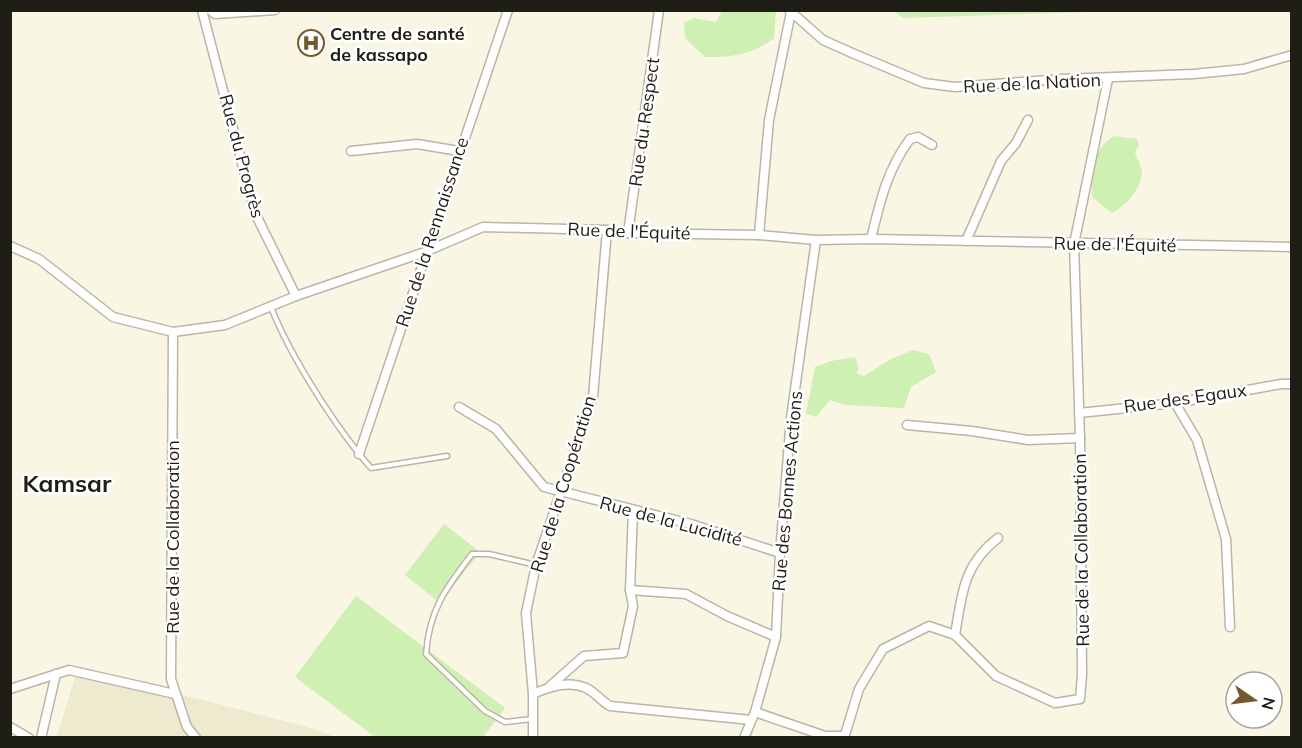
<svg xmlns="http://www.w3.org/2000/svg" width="1302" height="748" viewBox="0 0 1302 748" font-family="Mulish,sans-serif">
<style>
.built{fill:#eeead0}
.green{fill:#cef0b3}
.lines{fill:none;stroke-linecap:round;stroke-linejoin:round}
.lane-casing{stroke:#b9b6a5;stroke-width:7}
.street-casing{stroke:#b9b6a5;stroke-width:11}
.lane{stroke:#fff;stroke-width:4}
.street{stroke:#fff;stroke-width:8}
.labels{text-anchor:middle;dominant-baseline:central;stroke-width:5;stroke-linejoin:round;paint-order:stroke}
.poi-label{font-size:18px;font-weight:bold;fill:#1e1d16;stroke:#fff;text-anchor:start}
.street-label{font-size:18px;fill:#1e1d16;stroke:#fff}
.district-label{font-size:24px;font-weight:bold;fill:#1e1d16;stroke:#fff}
</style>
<rect width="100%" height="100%" fill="#f9f6e4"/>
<path class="built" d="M78,668l226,58 32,11 -280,1z"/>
<g class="green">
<path d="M722,11h54l-2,28c-27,16 -38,18 -69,18l-20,-19 -1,-15 10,-5 22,4z"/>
<path d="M894,11h224l-215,7z"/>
<path d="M1114,136l23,3 2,6 -4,8c2,5 6,13 7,18 0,17 -17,36 -30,42l-20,-16c0,-27 -2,-45 22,-61z"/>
<path d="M913,350l16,4 7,18 -25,15 -7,21 -59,-3 -15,-5 -14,17 -10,-3 9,-47 16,-6 24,-4 4,11 -3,5 8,3 27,-17z"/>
<path d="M444,524l36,28 -40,51 -35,-28z"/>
<path d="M356,596l149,112 -22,29h-108l-80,-60z"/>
</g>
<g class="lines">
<defs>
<g id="lane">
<path d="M271,307c19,49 65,121 100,161l76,-12"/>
<path d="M532,719l-27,3 -20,-11 -59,-57c3,-44 20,-66 46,-100h17l47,11"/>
</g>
<g id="street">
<path d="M202,10l53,203 41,83"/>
<path d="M210,10l5,4 60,-4"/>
<path d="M789,10l34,30 29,13 72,30 31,4 106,-8 133,-5 50,-5 48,-14"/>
<path d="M351,151l66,-7 42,7"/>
<path d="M628,233l31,-223"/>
<path d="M759,235l10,-115 22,-108"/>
<path d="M871,239c9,-37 16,-69 39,-100l8,-2 14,8"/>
<path d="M966,241l35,-80 15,-18 12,-23"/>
<path d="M10,246l29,13 74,58 60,15 52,-7 71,-29 129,-44 58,-25 124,3 21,3 131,2 57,5 55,-1 421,8"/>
<path d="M173,332l-2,347 16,48 9,11"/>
<path d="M1175,403l22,37 29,99 4,88"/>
<path d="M459,407l37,22 48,58 147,37 89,29"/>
<path d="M1079,413l96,-10 106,-19h11"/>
<path d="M907,425l65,6 56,9 52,-2"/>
<path d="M359,454l149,-444"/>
<path d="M630,590l56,4 41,22 49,21"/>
<path d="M955,635c7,-41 8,-70 43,-97"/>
<path d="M550,686l34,-30 39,-3 10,-47 -3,-16 3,-80"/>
<path d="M10,689l59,-19 106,24"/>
<path d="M533,694c16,-7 35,-14 53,-6 9,4 15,13 24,18l141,14"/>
<path d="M755,712l70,24h19"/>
<path d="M10,727l19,11"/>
<path d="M41,738l15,-64"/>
<path d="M533,738v-44l-7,-81 10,-48 57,-168 14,-167"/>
<path d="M744,738l11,-26 21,-75 4,-84 11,-135 25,-178"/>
<path d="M844,738l15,-49 24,-40 46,-23 26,9 41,41 59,27 25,-4 2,-24 -2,-237 -6,-194 34,-165"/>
</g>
</defs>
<use href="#lane" class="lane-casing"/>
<use href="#street" class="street-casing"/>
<use href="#lane" class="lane"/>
<use href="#street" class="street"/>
</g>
<defs>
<symbol id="hospital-ring" viewBox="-11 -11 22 22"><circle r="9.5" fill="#fff" stroke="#75592c" stroke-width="1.5"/><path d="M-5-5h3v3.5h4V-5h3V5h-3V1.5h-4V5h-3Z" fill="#75592c"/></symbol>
</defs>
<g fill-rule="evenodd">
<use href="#hospital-ring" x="296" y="28" width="30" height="30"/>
</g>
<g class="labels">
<g class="poi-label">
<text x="330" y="33">Centre de santé<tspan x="330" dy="21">de kassapo</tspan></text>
</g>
<g class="street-label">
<text transform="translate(1032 83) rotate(-3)">Rue de la Nation</text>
<text transform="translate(644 122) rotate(-82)">Rue du Respect</text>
<text transform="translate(242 156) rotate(75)">Rue du Progrès</text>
<text transform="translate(629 231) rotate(2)">Rue de l'Équité</text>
<text transform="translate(432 232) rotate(-72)">Rue de la Rennaissance</text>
<text transform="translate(1115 244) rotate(1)">Rue de l'Équité</text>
<text transform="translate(1185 398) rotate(-8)">Rue des Egaux</text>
<text transform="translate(563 484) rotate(-73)">Rue de la Coopération</text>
<text transform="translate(787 491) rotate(-85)">Rue des Bonnes Actions</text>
<text transform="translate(671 521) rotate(15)">Rue de la Lucidité</text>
<text transform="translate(172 537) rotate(-90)">Rue de la Collaboration</text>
<text transform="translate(1081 550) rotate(-91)">Rue de la Collaboration</text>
</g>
<g class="district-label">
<text x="67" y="483">Kamsar</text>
</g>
</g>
<rect width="1302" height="748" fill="none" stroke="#1e1d16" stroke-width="24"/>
<g transform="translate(1254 700) rotate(104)"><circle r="28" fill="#ffffff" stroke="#a5a5a2" stroke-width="1.5"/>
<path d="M0-4.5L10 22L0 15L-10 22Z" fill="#75592c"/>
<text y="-9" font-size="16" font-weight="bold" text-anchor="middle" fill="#1e1d16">N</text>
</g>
</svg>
